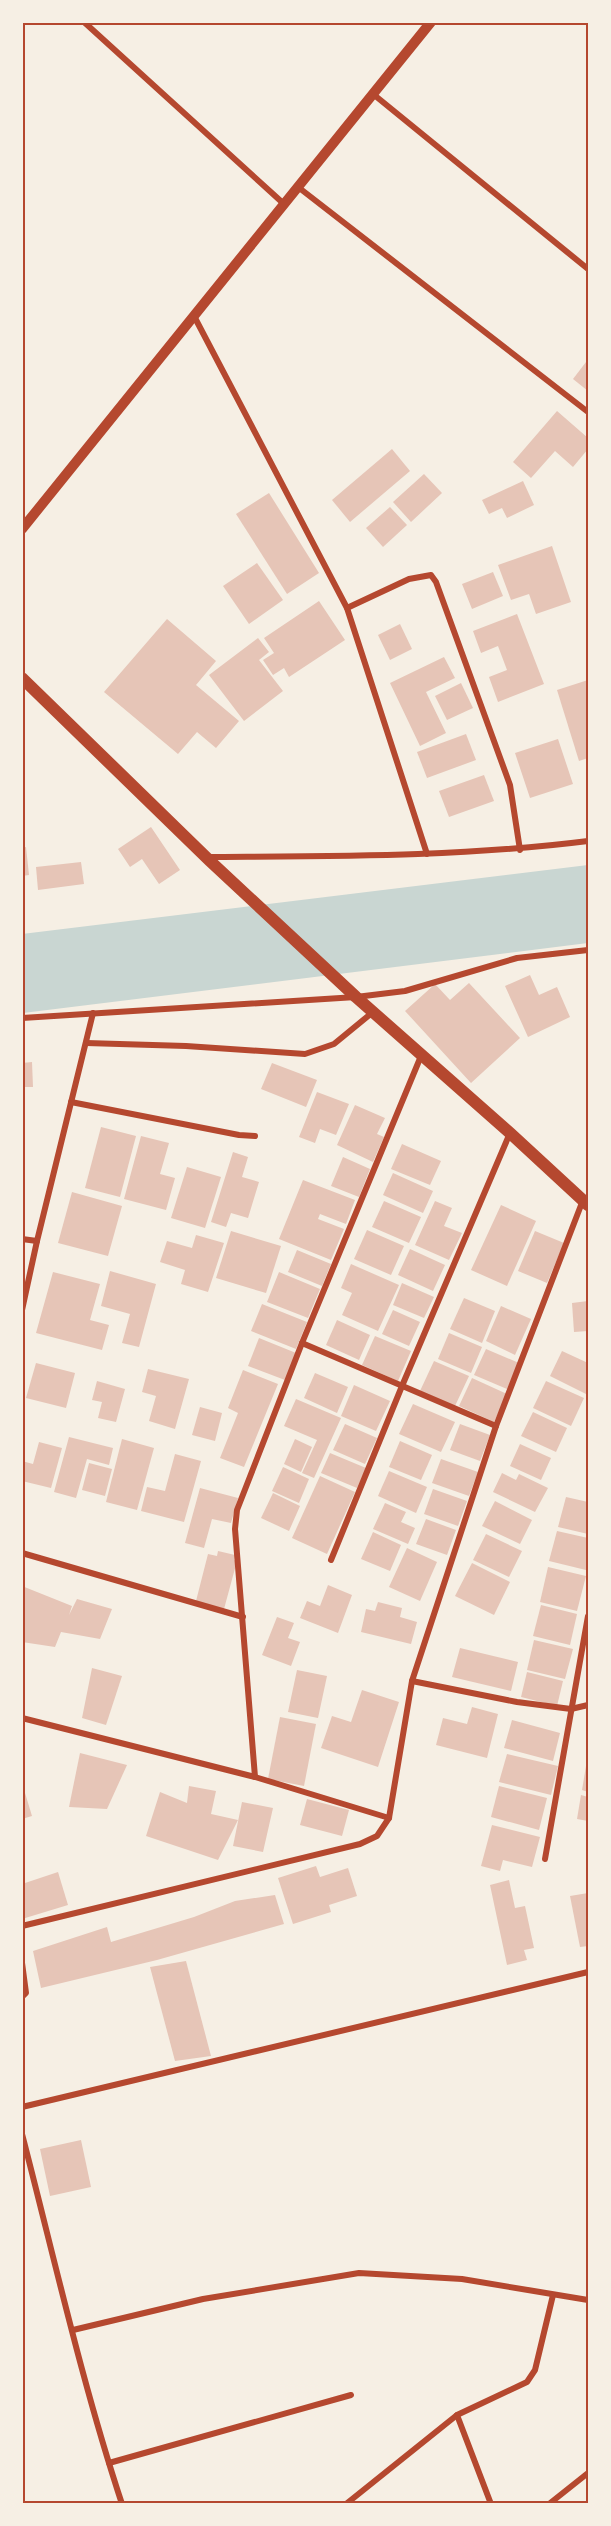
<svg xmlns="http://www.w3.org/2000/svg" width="611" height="2526" viewBox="0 0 611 2526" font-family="Figtree,sans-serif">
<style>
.water{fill:#c9d6d2}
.building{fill:#e6c5b7}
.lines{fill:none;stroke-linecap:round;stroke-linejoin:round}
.minor{stroke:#b5482f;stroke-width:6}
.tertiary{stroke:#b5482f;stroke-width:10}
.secondary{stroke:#b5482f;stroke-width:12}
.neatline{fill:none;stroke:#b5482f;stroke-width:2}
</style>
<rect width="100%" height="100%" fill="#f6efe4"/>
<path class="water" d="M588,865v78l-565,70 -1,-79z"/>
<g class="building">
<path d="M586,362l2,2v27l-15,-12z"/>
<path d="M557,411l31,27v11l-15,18 -18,-16 -24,27 -18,-16z"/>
<path d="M392,449l18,22 -60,51 -18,-22z"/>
<path d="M424,474l18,19 -31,29 -18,-20z"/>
<path d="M523,481l11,24 -27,13 -5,-10 -13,6 -7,-14z"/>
<path d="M269,493l50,80 -32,21 -51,-80z"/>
<path d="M390,507l17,18 -24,22 -17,-19z"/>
<path d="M552,546l19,56 -35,12 -7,-20 -18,6 -13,-35z"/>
<path d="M257,563l26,37 -34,24 -26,-38z"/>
<path d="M493,572l10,24 -31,13 -10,-25z"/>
<path d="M319,601l26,39 -56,37 -5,-9 -11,7 -10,-15 11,-7 -10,-15z"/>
<path d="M517,614l27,70 -46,18 -9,-25 18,-7 -9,-24 -17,7 -8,-22z"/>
<path d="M167,619l49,42 -20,24 43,36 -23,27 -19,-16 -19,22 -74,-62z"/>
<path d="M400,624l12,25 -22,11 -12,-25z"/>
<path d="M258,638l11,14 -10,8 24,31 -39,30 -35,-46z"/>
<path d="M444,657l11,21 -29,14 20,41 -26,13 -30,-63z"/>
<path d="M588,680v78l-9,3 -22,-71z"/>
<path d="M461,683l12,25 -26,12 -12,-24z"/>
<path d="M466,734l10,26 -49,18 -10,-26z"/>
<path d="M558,739l15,45 -43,14 -15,-45z"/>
<path d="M484,775l10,26 -45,16 -10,-26z"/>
<path d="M151,827l29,43 -21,14 -17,-25 -12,8 -12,-18z"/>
<path d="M26,847l3,28 -7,1v-28z"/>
<path d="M81,862l3,22 -46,6 -2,-23z"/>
<path d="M530,975l9,20 18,-8 13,30 -42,20 -23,-51z"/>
<path d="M469,983l51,55 -49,45 -66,-72 30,-27 15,16z"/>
<path d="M32,1062l1,25h-11v-24z"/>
<path d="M272,1063l45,17 -11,27 -45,-18z"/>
<path d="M317,1092l32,12 -13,31 -16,-6 -5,14 -16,-6z"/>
<path d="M355,1105l30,13 -8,16 7,3 -11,25 -36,-17z"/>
<path d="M101,1127l35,9 -16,61 -35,-9z"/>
<path d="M141,1136l28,7 -9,31 15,4 -9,32 -42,-11z"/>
<path d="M402,1144l39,17 -11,24 -39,-16z"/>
<path d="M233,1152l15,5 -6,20 17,5 -11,36 -17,-5 -5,14 -15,-5z"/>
<path d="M343,1157l27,12 -11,28 -28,-11z"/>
<path d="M187,1167l34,10 -16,51 -34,-10z"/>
<path d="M393,1173l40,18 -10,22 -40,-18z"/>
<path d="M303,1180l52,20 -9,24 -26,-10 -2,5 26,10 -13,31 -52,-21z"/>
<path d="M72,1192l50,14 -14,50 -50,-13z"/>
<path d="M384,1201l37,16 -12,26 -37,-16z"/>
<path d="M435,1201l17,7 -8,18 18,7 -13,27 -34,-15z"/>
<path d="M501,1205l35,16 -29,65 -36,-16z"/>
<path d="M367,1230l37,16 -13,29 -37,-16z"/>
<path d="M231,1231l50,15 -15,47 -50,-15z"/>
<path d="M535,1231l29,12 -17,40 -29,-12z"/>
<path d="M196,1235l28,8 -16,49 -27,-8 4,-14 -25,-8 7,-21 25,7z"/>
<path d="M410,1249l35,16 -12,26 -35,-16z"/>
<path d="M297,1250l34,14 -9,22 -34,-14z"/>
<path d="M351,1264l48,21 -21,46 -36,-16 10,-22 -11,-5z"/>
<path d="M110,1271l46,13 -17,63 -17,-4 8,-29 -29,-8z"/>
<path d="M53,1272l47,12 -10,36 19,5 -7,25 -66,-17z"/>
<path d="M279,1272l41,17 -12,29 -41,-16z"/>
<path d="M402,1283l32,14 -10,21 -31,-13z"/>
<path d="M464,1298l31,13 -13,32 -32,-14z"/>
<path d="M588,1301v30l-14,1 -2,-29z"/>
<path d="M262,1304l45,18 -11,27 -45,-18z"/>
<path d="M501,1306l30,13 -16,36 -29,-14z"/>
<path d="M393,1310l27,12 -11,24 -27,-12z"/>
<path d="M337,1320l33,15 -11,25 -33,-15z"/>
<path d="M449,1333l33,14 -11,26 -33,-14z"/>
<path d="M375,1336l36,15 -13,30 -36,-16z"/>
<path d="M259,1338l37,15 -11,27 -37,-14z"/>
<path d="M486,1349l33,14 -12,26 -33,-14z"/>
<path d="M562,1351l26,12v26l-2,5 -36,-18z"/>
<path d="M434,1361l35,15 -14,30 -35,-15z"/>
<path d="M36,1363l39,10 -9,35 -40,-10z"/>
<path d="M148,1369l41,10 -14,50 -26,-8 7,-25 -14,-4z"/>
<path d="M243,1370l35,14 -34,83 -24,-9 18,-45 -10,-5z"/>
<path d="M315,1373l33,14 -11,26 -33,-15z"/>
<path d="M472,1378l35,16 -13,28 -35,-16z"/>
<path d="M97,1381l28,8 -9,33 -18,-4 4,-16 -10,-2z"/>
<path d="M546,1381l38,17 -13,28 -38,-18z"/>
<path d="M354,1385l36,16 -14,30 -35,-15z"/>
<path d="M296,1399l45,19 -27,60 -12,-5 15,-33 -33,-14z"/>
<path d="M413,1404l42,18 -14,30 -42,-18z"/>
<path d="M200,1407l22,6 -7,28 -23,-6z"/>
<path d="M533,1412l34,16 -11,24 -35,-16z"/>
<path d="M345,1424l32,14 -12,26 -32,-14z"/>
<path d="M460,1424l30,11 -10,26 -30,-11z"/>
<path d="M69,1437l44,11 -4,17 -22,-6 -11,39 -22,-6z"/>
<path d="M122,1439l32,9 -17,62 -31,-8z"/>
<path d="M295,1439l17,8 -11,25 -17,-8z"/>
<path d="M400,1441l32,14 -11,25 -32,-13z"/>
<path d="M39,1442l23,6 -11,40 -29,-7v-20l11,3z"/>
<path d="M520,1444l31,14 -10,22 -31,-14z"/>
<path d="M330,1453l36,15 -9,20 -36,-15z"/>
<path d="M175,1454l26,7 -17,61 -43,-11 6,-24 18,4z"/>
<path d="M441,1459l37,13 -9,24 -37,-13z"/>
<path d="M89,1463l23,6 -7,27 -23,-6z"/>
<path d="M283,1467l26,12 -10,24 -27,-12z"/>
<path d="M389,1471l38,16 -11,26 -38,-17z"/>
<path d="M502,1473l14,7 3,-6 29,14 -13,24 -42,-20z"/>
<path d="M320,1476l35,16 -28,62 -35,-16z"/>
<path d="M200,1488l38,10 -7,25 -19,-4 -8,29 -19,-5z"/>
<path d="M433,1489l34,12 -9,25 -34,-12z"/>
<path d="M273,1493l27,13 -11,25 -28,-13z"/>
<path d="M566,1497l22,5v32l-30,-7z"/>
<path d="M495,1501l37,19 -12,24 -38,-18z"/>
<path d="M385,1503l21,9 -5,10 14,6 -7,16 -35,-15z"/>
<path d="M426,1519l30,11 -9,25 -31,-11z"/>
<path d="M557,1531l31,7v21l-2,11 -37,-9z"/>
<path d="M373,1532l28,13 -11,26 -29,-12z"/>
<path d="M486,1534l36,17 -13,26 -36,-17z"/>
<path d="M407,1548l30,14 -17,39 -31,-14z"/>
<path d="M218,1551l17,4 -1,5 3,1 -13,48 -28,-8 12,-47 9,2z"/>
<path d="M472,1563l38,19 -16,33 -39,-19z"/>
<path d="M548,1567l38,9 -9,35 -37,-9z"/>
<path d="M328,1585l24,10 -14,38 -38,-15 7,-17 13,5z"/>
<path d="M22,1586l50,20 -3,9 8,-16 35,10 -12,30 -39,-7 -6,15 -33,-5z"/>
<path d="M378,1602l24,6 -2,9 17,5 -6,22 -50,-12 5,-23 9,2z"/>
<path d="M541,1605l36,9 -7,31 -37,-9z"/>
<path d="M277,1617l17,6 -6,15 12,4 -9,24 -29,-11z"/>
<path d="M534,1640l39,9 -8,30 -38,-9z"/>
<path d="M460,1648l58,14 -7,29 -59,-14z"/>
<path d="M92,1668l30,8 -16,49 -24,-7z"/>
<path d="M297,1670l30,6 -9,42 -30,-6z"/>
<path d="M527,1672l36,9 -6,25 -36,-9z"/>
<path d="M362,1690l37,12 -21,65 -57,-19 11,-32 19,6z"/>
<path d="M472,1707l26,7 -11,44 -51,-13 7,-27 24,6z"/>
<path d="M280,1717l36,7 -12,62 -36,-7z"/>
<path d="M512,1720l48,13 -7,28 -49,-13z"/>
<path d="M80,1753l47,12 -20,44 -38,-2z"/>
<path d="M507,1754l51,12 -7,29 -52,-13z"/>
<path d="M587,1760h1v32l-6,-2z"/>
<path d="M22,1783l10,33 -10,3z"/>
<path d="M189,1786l27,5 -5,23 27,6 -20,40 -72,-24 14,-44 27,11z"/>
<path d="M499,1786l48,12 -8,32 -48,-13z"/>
<path d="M581,1795l7,2v24l-11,-2z"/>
<path d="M307,1799l42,11 -7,26 -42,-11z"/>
<path d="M242,1802l31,6 -10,44 -30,-6z"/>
<path d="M492,1825l48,12 -8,30 -29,-7 -3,11 -19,-5z"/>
<path d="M316,1866l4,11 28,-9 9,28 -28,9 2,7 -38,12 -15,-46z"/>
<path d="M58,1872l10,33 -46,14v-35z"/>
<path d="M509,1880l6,28 10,-2 9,42 -10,2 3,10 -20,5 -17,-80z"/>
<path d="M588,1893v53l-8,1 -10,-51z"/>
<path d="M275,1895l9,29 -127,36 -116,28 -8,-37 74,-24 4,15 83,-25 41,-16z"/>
<path d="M186,1961l25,95 -36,5 -25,-94z"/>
<path d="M81,2140l10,47 -41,9 -10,-47z"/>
</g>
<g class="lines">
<g class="minor">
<path d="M84,22l200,182"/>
<path d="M373,94l215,175"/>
<path d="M298,187l290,225"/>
<path d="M194,316l153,292 80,246"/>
<path d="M347,608l62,-29 22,-4 5,7 74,203 10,65"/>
<path d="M207,857c127,-1 255,0 381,-16"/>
<path d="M22,1018l334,-21 49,-6 112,-33 71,-8"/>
<path d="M86,1043l100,3 119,8 29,-10 39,-32"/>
<path d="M71,1102l168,33 16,1"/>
<path d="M22,1239l15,2"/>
<path d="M22,1310l15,-69 56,-228"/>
<path d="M302,1343l194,83"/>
<path d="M22,1553l221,64"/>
<path d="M331,1560l71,-174 108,-253"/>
<path d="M412,1681l105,21 54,7 17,-4"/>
<path d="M22,1718l233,59 -20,-248 2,-19 65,-167 119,-287"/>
<path d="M255,1777l134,41 23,-137 84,-255 87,-226"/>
<path d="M545,1859l43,-243"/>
<path d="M22,1926l338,-82 17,-8 12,-18"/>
<path d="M22,1963l4,30 -4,4"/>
<path d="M22,2107l566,-135"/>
<path d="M22,2134c32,123 60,249 100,370"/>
<path d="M73,2330l130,-31 156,-26 103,6 126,21"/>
<path d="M457,2415l34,89"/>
<path d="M109,2463l242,-68"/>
<path d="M346,2504l111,-89 70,-33 8,-12 18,-75"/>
<path d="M549,2504l39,-31"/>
</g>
<path class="tertiary" d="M22,529l409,-507"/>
<path class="secondary" d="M22,678l188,183 146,136 154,136 78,72"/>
</g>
<rect width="611" height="2526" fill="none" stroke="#f6efe4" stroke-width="48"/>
<rect x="24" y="24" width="563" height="2478" class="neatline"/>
</svg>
